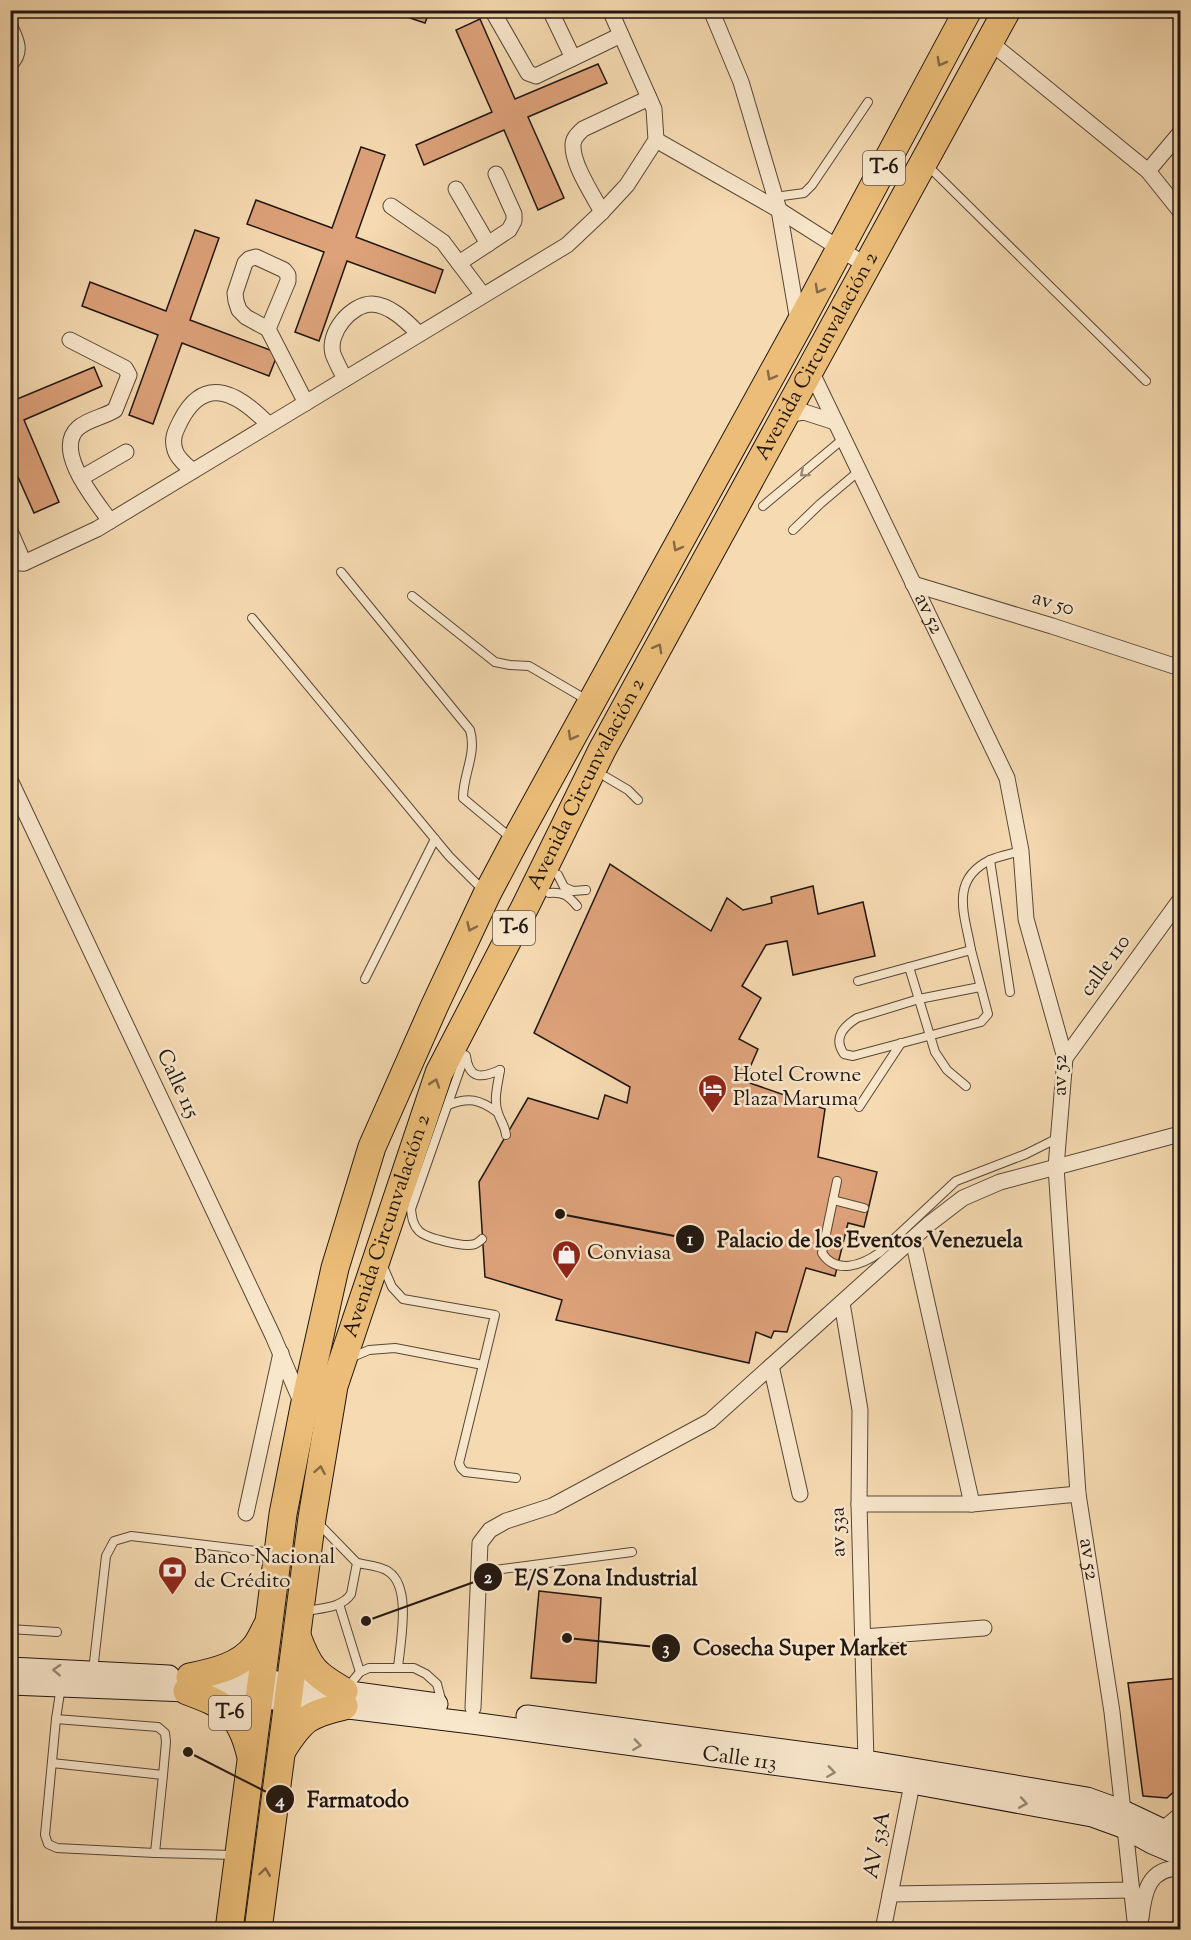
<svg xmlns="http://www.w3.org/2000/svg" width="1191" height="1940" viewBox="0 0 1191 1940" font-family="'Sorts Mill Goudy',serif">
<style>
.building{fill:#dea27b;stroke:#201610;stroke-width:1.5}
.lines{fill:none;stroke-linecap:round;stroke-linejoin:round}
.lane-casing{stroke:#564738;stroke-width:10}
.street-casing{stroke:#564738;stroke-width:17}
.secondary-casing{stroke:#201610;stroke-width:23}
.highway-casing{stroke:#201610;stroke-width:29}
.lane{stroke:#f9e7cc;stroke-width:8}
.street{stroke:#f9e7cc;stroke-width:15}
.secondary{stroke:#f9e7cc;stroke-width:21}
.highway{stroke:#ebbd78;stroke-width:27}
.oneway{stroke:#866a44}
.oneway2{stroke:#978977}
.labels{text-anchor:middle;dominant-baseline:central;stroke-width:5;stroke-linejoin:round;paint-order:stroke}
.shield{fill:#f9e7cc;stroke:#615548;stroke-width:1.5}
.shield-label{font-size:20px;font-weight:bold;fill:#201610}
.street-label{font-size:21px;fill:#201610;stroke:#f9e7cc}
.poi-label{font-size:21px;fill:#201610;stroke:#f9e7cc;text-anchor:start}
.leader{fill:none;stroke:#201610;stroke-width:2}
.callout-dot{fill:#201610;stroke:#f9e7cc;stroke-width:2}
.mark-label{font-size:18px;text-anchor:middle;font-weight:bold;fill:#fff}
.callout-label{font-size:22px;text-anchor:middle;font-weight:bold;fill:#201610;stroke:#f9e7cc;stroke-width:5;stroke-linejoin:round;paint-order:stroke}
</style>
<rect width="100%" height="100%" fill="#f6dab1"/>
<filter id="stains"><feTurbulence type="fractalNoise" baseFrequency=".00333" numOctaves="4"/><feColorMatrix values="0 0 0 0 .2 0 0 0 0 .09 0 0 0 0 .02 0 0 0 .5 -.17"/></filter>
<radialGradient id="worn" r=".72"><stop offset=".6" stop-color="#630" stop-opacity="0"/><stop offset="1" stop-color="#630" stop-opacity=".3"/></radialGradient>
<g class="building">
<path d="M403,10h27l-5,13 -24,-8z"/>
<path d="M480,19l35,80 83,-35 9,19 -79,34 36,81 -26,12 -34,-80 -80,35 -8,-20 76,-33 -36,-82z"/>
<path d="M361,147l24,8 -29,82 87,33 -8,23 -88,-32 -28,80 -24,-9 29,-80 -77,-28 9,-24 76,28z"/>
<path d="M195,230l24,8 -29,82 88,33 -9,23 -87,-33 -29,81 -24,-9 29,-80 -76,-29 8,-24 76,29z"/>
<path d="M94,367l8,19 -78,34 35,82 -25,11 -24,-54v-57z"/>
<path d="M610,864l101,67 16,-33 16,12 29,-7 -1,-6 42,-11 5,28 45,-12 12,54 -82,19 -6,-34 -21,4 -24,41 19,12 -22,41 19,10 -14,32 81,28 -7,48 59,15 -13,55 -16,-4 -13,53 -29,-8 -19,64 -13,-1 -3,7 -15,-6 -7,31 -193,-43 6,-20 -77,-23 -6,-95 49,-84 70,21 7,-24 22,8 3,-16 -96,-54z"/>
<path d="M539,1591l62,7 -5,85 -65,-5z"/>
<path d="M1180,1678v108l-13,12 -24,-2 -15,-113z"/>
</g>
<g class="lines">
<defs>
<g id="lane">
<path d="M927,165l219,216"/>
<path d="M775,197l29,-4 8,-8 56,-83"/>
<path d="M763,506l80,-67"/>
<path d="M793,530l27,-26 39,-33"/>
<path d="M341,572l129,158c7,24 -7,44 -7,68l48,40"/>
<path d="M412,596l83,66 15,3 19,1 58,34"/>
<path d="M252,618l197,238 35,35"/>
<path d="M606,777l22,13 10,10"/>
<path d="M990,860l20,132"/>
<path d="M558,875l6,12 9,4 13,-1"/>
<path d="M549,893c14,-1 19,2 28,13"/>
<path d="M971,950l17,64 -7,8 -128,34 -9,-2c-11,-16 -1,-27 13,-36l62,-19 61,-12"/>
<path d="M909,967l26,85 12,18 19,16"/>
<path d="M365,979l70,-140"/>
<path d="M858,981l113,-31c-6,-35 -22,-70 19,-90 9,-4 21,-6 31,-9"/>
<path d="M465,1055l-54,154c1,9 2,16 8,22 7,7 46,17 56,13 1,0 6,-4 7,-5"/>
<path d="M466,1056c3,24 16,22 34,14"/>
<path d="M500,1070c-2,14 -7,30 -2,43 3,9 7,13 8,22"/>
<path d="M448,1105c21,-8 31,-6 49,7"/>
<path d="M859,1107l42,-64"/>
<path d="M837,1181l-15,72c14,22 40,12 57,0l77,-72 70,-27 32,-16"/>
<path d="M833,1200l31,8"/>
<path d="M350,1358l19,-8 26,-2 88,17 12,-50 -92,-16 -11,-12 -10,-23"/>
<path d="M483,1365l-24,98 2,5 4,4 51,6"/>
<path d="M357,1563c9,2 25,3 32,9 23,16 11,71 9,96"/>
<path d="M479,1572l153,-20"/>
<path d="M339,1604l21,68"/>
<path d="M306,1611c15,-3 36,-3 45,-17l6,-31 -39,-40"/>
<path d="M10,1629l47,3"/>
<path d="M93,1671l13,-115 8,-15 17,-5 142,17"/>
<path d="M61,1686l-5,33 102,8 7,6 1,9 -3,33"/>
<path d="M347,1688l13,-16 9,-4h45l12,6 11,10 5,19"/>
<path d="M56,1719l-11,116 3,9 9,4 98,5"/>
<path d="M52,1763l111,12 -8,78 79,2"/>
</g>
<g id="street">
<path d="M492,10l36,63 8,3 85,-41"/>
<path d="M550,10l23,48"/>
<path d="M711,10l30,72 38,128 19,111"/>
<path d="M10,27c7,14 12,25 0,37"/>
<path d="M990,42l158,129 32,40"/>
<path d="M656,140l123,70 88,56"/>
<path d="M1148,171l32,-38"/>
<path d="M456,189l32,55"/>
<path d="M391,206l52,36 40,53"/>
<path d="M602,212c-9,-17 -30,-48 -29,-67 0,-7 5,-11 10,-16l66,-31"/>
<path d="M459,263l50,-33 5,-9v-7l-18,-40"/>
<path d="M268,329l20,-48v-6l-4,-5 -28,-13 -7,2 -4,4 -10,30 1,8 3,9 7,7 22,12 38,74"/>
<path d="M70,340l49,25 6,3 4,7 -14,35c-11,7 -27,9 -37,18 -25,23 18,73 32,93"/>
<path id="s1" d="M810,369l197,409 14,73 5,68 39,139 -9,109 22,327 34,218 11,99"/>
<path d="M345,379c-4,-8 -9,-17 -12,-25 -6,-21 18,-50 39,-50 19,1 35,18 47,30"/>
<path d="M785,415l19,-3 31,10"/>
<path d="M193,471c-6,-5 -16,-13 -18,-21 -4,-12 1,-20 6,-30 25,-48 60,-24 88,5"/>
<path d="M81,478l45,-26"/>
<path d="M10,531l14,32"/>
<path d="M10,563h14l73,-34 470,-284 35,-33 25,-27 29,-45 -2,-31 -44,-99"/>
<path d="M913,584l139,42 128,42"/>
<path d="M10,780l263,556 29,68"/>
<path d="M1065,1058l115,-158"/>
<path d="M913,1240l59,264"/>
<path d="M842,1303l18,107 -1,94 7,257"/>
<path d="M771,1366l29,128"/>
<path d="M859,1504h113l106,-10"/>
<path d="M246,1513l35,-160"/>
<path d="M863,1637l121,-9"/>
<path d="M473,1708l7,-165 10,-13 16,-9 46,-15 158,-85 219,-197 34,-26 37,-16 180,-48"/>
<path d="M1125,1828l11,102"/>
<path d="M1162,1830l18,-15"/>
<path d="M890,1894l242,-4"/>
<path d="M1141,1918c3,-27 8,-50 39,-50"/>
<path d="M883,1930l31,-156"/>
</g>
<g id="secondary">
<path d="M10,1668l159,8"/>
<path d="M206,1678l56,2 175,24"/>
<path id="s2" d="M10,1684l177,7 71,6 214,26 440,60 180,33 33,12 27,15 28,12"/>
<path d="M527,1716l339,45 221,37 36,13 57,27"/>
</g>
<g id="highway">
<path d="M297,1636c12,32 17,38 47,55"/>
<path d="M190,1677c23,-5 49,-10 65,-30 5,-6 8,-14 12,-21"/>
<path d="M187,1691c38,14 53,21 63,62"/>
<path d="M283,1749c19,-30 26,-35 61,-43"/>
<path d="M229,1930l54,-416 21,-107 31,-139 37,-121 62,-140 53,-113 28,-53 284,-516 169,-315"/>
<path id="s3" d="M258,1930l54,-412 22,-132 105,-313 87,-168 76,-155 405,-740"/>
</g>
</defs>
<use href="#lane" class="lane-casing"/>
<use href="#street" class="street-casing"/>
<use href="#secondary" class="secondary-casing"/>
<use href="#highway" class="highway-casing"/>
<use href="#lane" class="lane"/>
<use href="#street" class="street"/>
<use href="#secondary" class="secondary"/>
<use href="#highway" class="highway"/>
</g>
<defs><path id="oneway-chevron" d="M-2-3.5L2.5 0L-2 3.5" fill="none" stroke-width="1.6" stroke-linecap="round" stroke-linejoin="round" transform="scale(1.5)"/></defs>
<g class="oneway">
<use href="#oneway-chevron" transform="translate(941 62) rotate(118)"/>
<use href="#oneway-chevron" transform="translate(819 289) rotate(119)"/>
<use href="#oneway-chevron" transform="translate(771 376) rotate(119)"/>
<use href="#oneway-chevron" transform="translate(677 547) rotate(119)"/>
<use href="#oneway-chevron" transform="translate(658 648) rotate(-61)"/>
<use href="#oneway-chevron" transform="translate(572 736) rotate(119)"/>
<use href="#oneway-chevron" transform="translate(471 927) rotate(115)"/>
<use href="#oneway-chevron" transform="translate(435 1083) rotate(-71)"/>
<use href="#oneway-chevron" transform="translate(320 1470) rotate(-80)"/>
<use href="#oneway-chevron" transform="translate(265 1872) rotate(-82)"/>
</g>
<g class="oneway2">
<use href="#oneway-chevron" transform="translate(804 473) rotate(140)"/>
<use href="#oneway-chevron" transform="translate(57 1670) rotate(-177)"/>
<use href="#oneway-chevron" transform="translate(637 1745) rotate(8)"/>
<use href="#oneway-chevron" transform="translate(831 1772) rotate(8)"/>
<use href="#oneway-chevron" transform="translate(1023 1803) rotate(10)"/>
</g>
<defs>
<symbol id="hotel-pin" viewBox="-11 -11 22 30"><path d="M0 17L-7.5 6A9.5 9.5 0 1 1 7.5 6Z" fill="#8f2418" stroke="#f9e7cc"/><path d="M-6-4.5h1.5V1H6V5H4.5V3h-9V5H-6ZM-4 0a1.8 1.8 0 1 1 3.6 0ZM.5 0V-2.5h3Q6-2.5 6 0Z" fill="#fff"/></symbol>
<symbol id="shop-pin" viewBox="-11 -11 22 30"><path d="M0 17L-7.5 6A9.5 9.5 0 1 1 7.5 6Z" fill="#8f2418" stroke="#f9e7cc"/><path d="M-5-2.5h2.3a2.7 3.5 0 0 1 5.4 0H5L5.5 6h-11ZM-1.5-2.5h3a1.5 2.3 0 0 0-3 0Z" fill="#fff"/></symbol>
<symbol id="bank-pin" viewBox="-11 -11 22 30"><path d="M0 17L-7.5 6A9.5 9.5 0 1 1 7.5 6Z" fill="#8f2418" stroke="#f9e7cc"/><path d="M-6-4H6V4H-6ZM0-2.3a2.3 2.3 0 1 0 0 4.6a2.3 2.3 0 1 0 0-4.6Z" fill="#fff"/></symbol>
</defs>
<g fill-rule="evenodd">
<use href="#hotel-pin" x="696" y="1072" width="33" height="45"/>
<use href="#shop-pin" x="550" y="1238" width="33" height="45"/>
<use href="#bank-pin" x="156" y="1554" width="33" height="45"/>
</g>
<g class="labels">
<g class="shield">
<rect x="863" y="151" width="42" height="34" rx="4.5"/>
<rect x="493" y="911" width="42" height="34" rx="4.5"/>
<rect x="209" y="1696" width="42" height="34" rx="4.5"/>
</g>
<g class="shield-label">
<text x="884" y="168">T-6</text>
<text x="514" y="928">T-6</text>
<text x="230" y="1713">T-6</text>
</g>
<g class="street-label">
<text stroke="none"><textPath href="#s3" startOffset="1690">Avenida Circunvalación 2</textPath></text>
<text transform="translate(1053 604) rotate(17)">av 50</text>
<text stroke="none"><textPath href="#s1" startOffset="272">av 52</textPath></text>
<text stroke="none"><textPath href="#s3" startOffset="1204">Avenida Circunvalación 2</textPath></text>
<text transform="translate(1106 966) rotate(-54)">calle 110</text>
<text transform="translate(1061 1075) rotate(-90)">av 52</text>
<text transform="translate(177 1084) rotate(65)">Calle 115</text>
<text stroke="none"><textPath href="#s3" startOffset="718">Avenida Circunvalación 2</textPath></text>
<text transform="translate(839 1532) rotate(-91)">av 53a</text>
<text stroke="none"><textPath href="#s1" startOffset="1244">av 52</textPath></text>
<text stroke="none"><textPath href="#s2" startOffset="734">Calle 113</textPath></text>
<text transform="translate(878 1845) rotate(-79)">AV 53A</text>
</g>
<g class="poi-label">
<text x="733" y="1076">Hotel Crowne<tspan x="733" dy="24">Plaza Maruma</tspan></text>
<text x="587" y="1254">Conviasa</text>
<text x="194" y="1558">Banco Nacional<tspan x="194" dy="24">de Crédito</tspan></text>
</g>
</g>
<path class="leader" d="M560 1214L690 1239M366 1621L488 1577M567 1638L666 1648M188 1752L280 1799"/>
<g class="callout-dot">
<circle cx="560" cy="1214" r="6"/>
<circle cx="366" cy="1621" r="6"/>
<circle cx="567" cy="1638" r="6"/>
<circle cx="188" cy="1752" r="6"/>
<circle cx="690" cy="1239" r="15"/>
<circle cx="488" cy="1577" r="15"/>
<circle cx="666" cy="1648" r="15"/>
<circle cx="280" cy="1799" r="15"/>
</g>
<g class="mark-label">
<text x="690" y="1245">1</text>
<text x="488" y="1583">2</text>
<text x="666" y="1654">3</text>
<text x="280" y="1806">4</text>
</g>
<g class="callout-label">
<text x="870" y="1247">Palacio de los Eventos Venezuela</text>
<text x="606" y="1585">E/S Zona Industrial</text>
<text x="800" y="1655">Cosecha Super Market</text>
<text x="358" y="1807">Farmatodo</text>
</g>
<rect width="1191" height="1940" fill="none" stroke="#f6dab1" stroke-width="36"/>
<rect x="12" y="12" width="1167" height="1916" fill="none" stroke="#201610" stroke-width="3"/>
<rect x="18" y="18" width="1155" height="1904" fill="none" stroke="#201610" stroke-width="1.5"/>
<rect width="100%" height="100%" filter="url(#stains)"/>
<rect width="100%" height="100%" fill="url(#worn)"/>
</svg>
